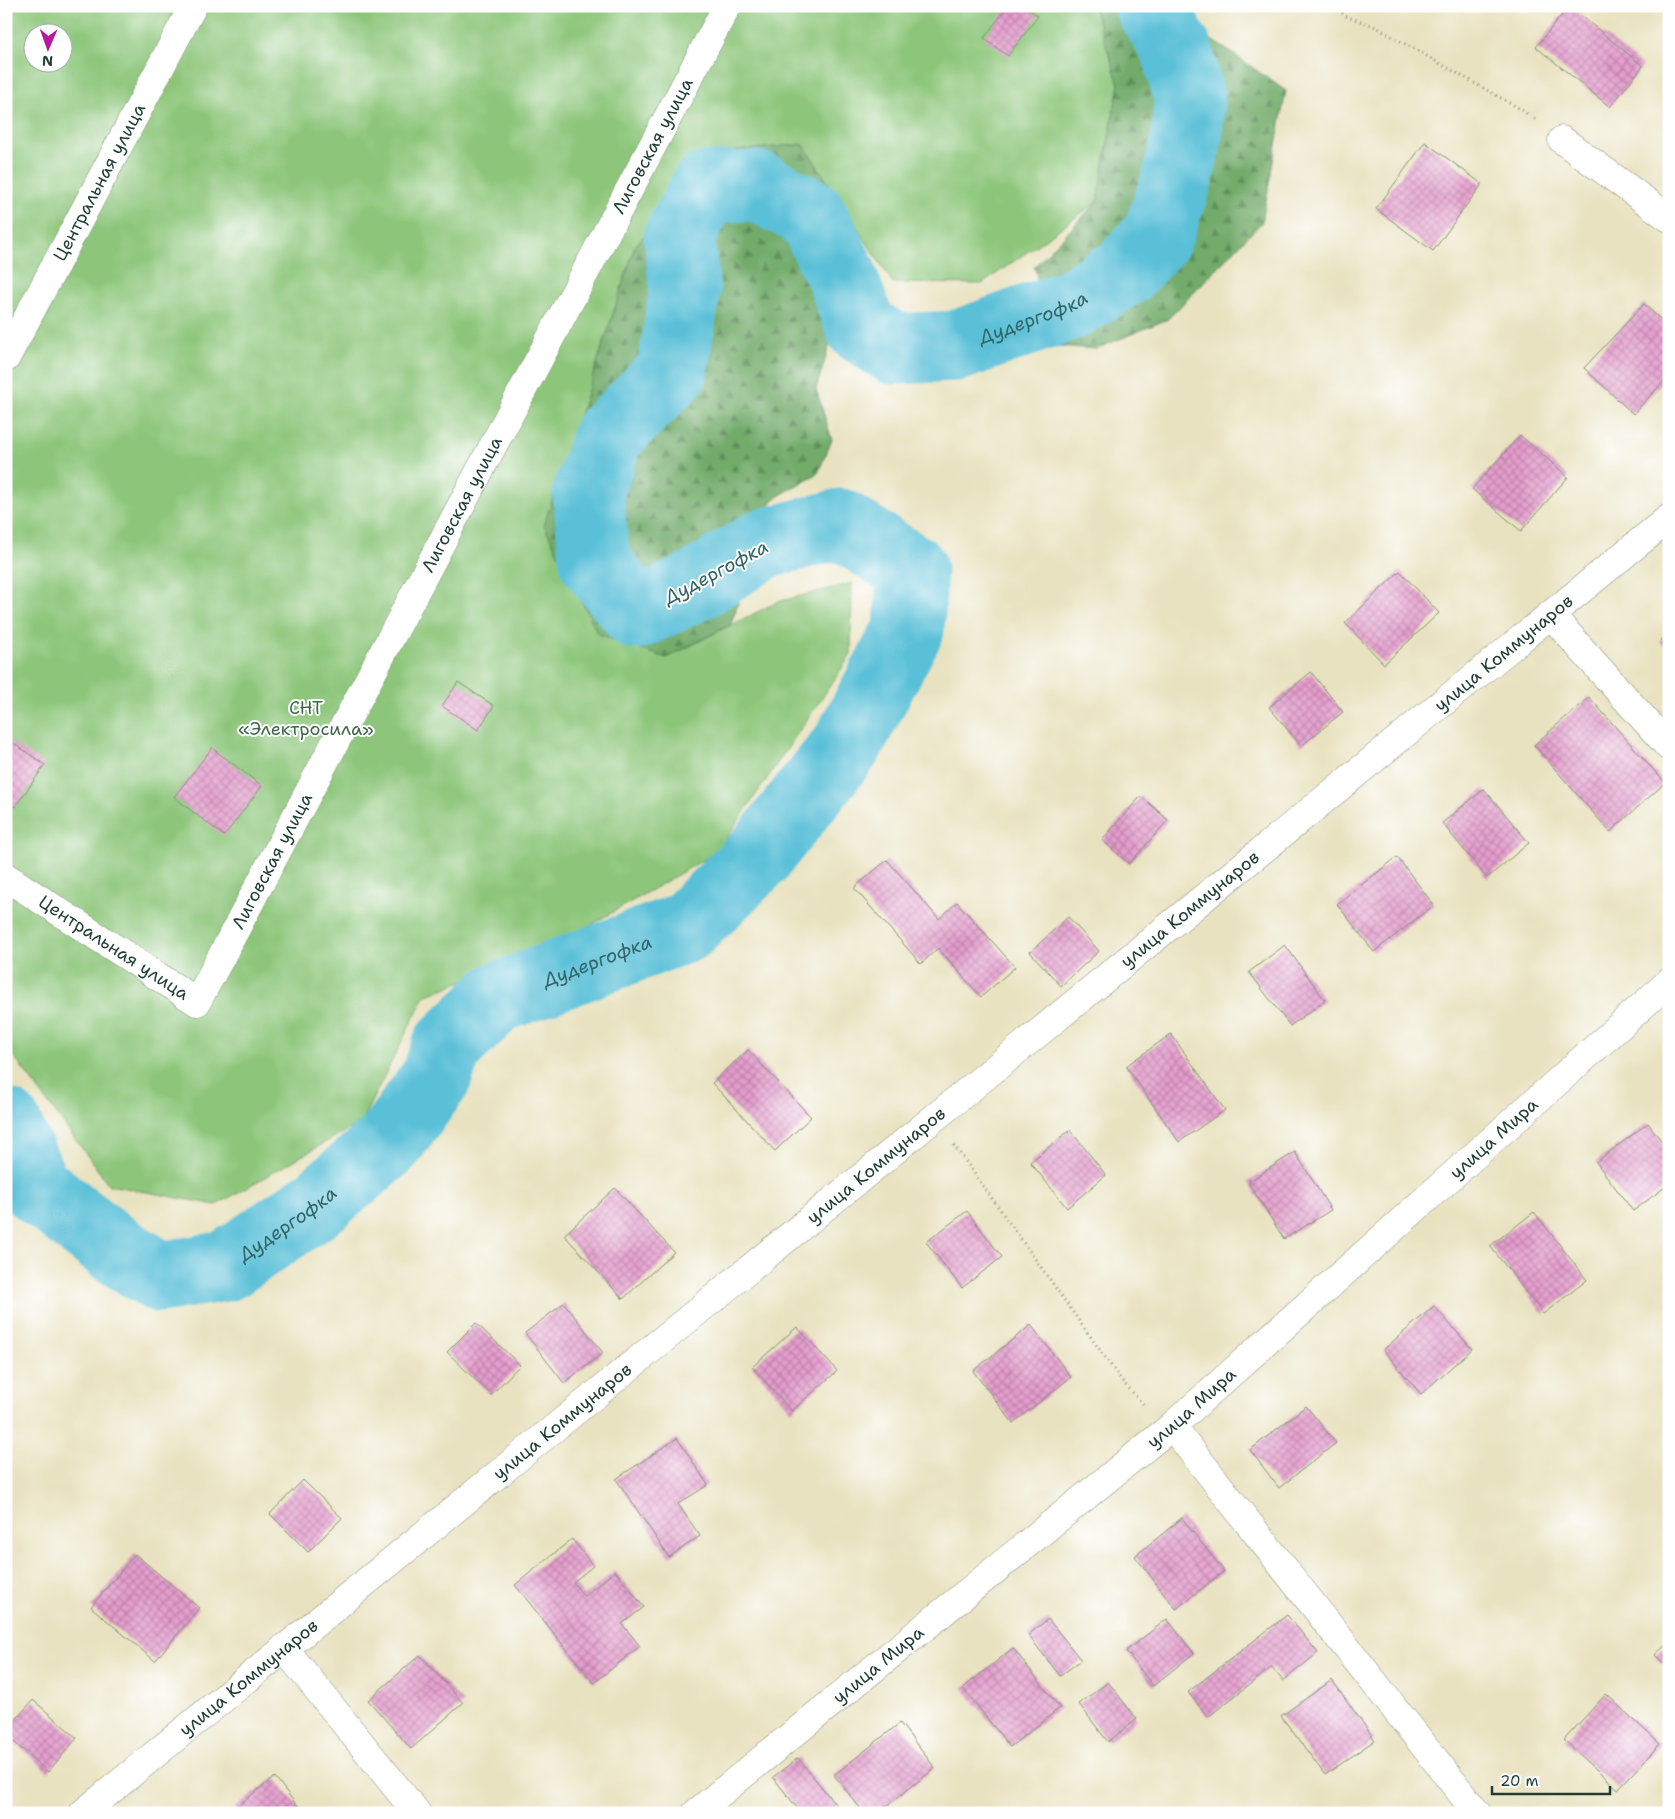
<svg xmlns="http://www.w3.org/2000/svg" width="1675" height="1819" viewBox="0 0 1675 1819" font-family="'Shantell Sans',sans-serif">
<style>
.green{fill:#8dc67a;stroke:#568257;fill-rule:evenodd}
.forest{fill:url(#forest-firs);stroke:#48744f}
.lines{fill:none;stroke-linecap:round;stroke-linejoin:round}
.river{stroke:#5ac0d8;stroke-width:71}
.building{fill:url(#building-cross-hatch)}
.minor-casing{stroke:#84907a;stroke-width:29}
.path{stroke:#84907a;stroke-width:3;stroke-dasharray:1 4;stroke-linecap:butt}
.minor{stroke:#fff;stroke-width:28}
.labels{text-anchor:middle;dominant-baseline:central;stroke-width:4;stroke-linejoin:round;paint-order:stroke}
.street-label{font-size:18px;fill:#1f3d34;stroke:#fff}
.park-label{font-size:18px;fill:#406649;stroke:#fff}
.water-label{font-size:19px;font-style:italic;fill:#316465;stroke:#fff}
</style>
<defs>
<pattern id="forest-firs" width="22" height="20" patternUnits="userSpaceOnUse" patternTransform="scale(1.25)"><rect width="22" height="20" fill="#72ab6a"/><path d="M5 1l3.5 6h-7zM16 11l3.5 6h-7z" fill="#5d8c58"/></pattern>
<pattern id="building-cross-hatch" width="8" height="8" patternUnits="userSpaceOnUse" patternTransform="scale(1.25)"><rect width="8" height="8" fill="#e59dcd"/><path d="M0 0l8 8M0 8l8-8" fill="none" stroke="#b981a7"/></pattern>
</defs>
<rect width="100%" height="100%" fill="#fff"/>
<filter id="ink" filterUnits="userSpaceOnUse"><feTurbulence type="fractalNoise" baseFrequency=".02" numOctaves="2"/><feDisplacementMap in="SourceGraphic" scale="10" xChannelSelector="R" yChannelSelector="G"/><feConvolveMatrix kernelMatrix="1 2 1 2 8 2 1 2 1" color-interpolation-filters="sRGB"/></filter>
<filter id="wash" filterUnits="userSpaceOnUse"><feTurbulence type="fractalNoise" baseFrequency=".0096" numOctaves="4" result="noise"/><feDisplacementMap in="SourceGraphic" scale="20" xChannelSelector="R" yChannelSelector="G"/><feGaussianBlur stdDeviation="1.12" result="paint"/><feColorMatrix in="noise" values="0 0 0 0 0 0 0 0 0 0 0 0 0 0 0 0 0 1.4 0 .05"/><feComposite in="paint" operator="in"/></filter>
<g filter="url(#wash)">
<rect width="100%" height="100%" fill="#e9e2c0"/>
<path class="green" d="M6,6h1087l26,78 -22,118 -115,82 -89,-1 -90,-138 -168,101 -35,109 66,303 111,-56 75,-19 -1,72 -134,197 -149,86 -143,58 -64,126 -145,83 -107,-20 -103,-139zM32,32h30v30h-30z"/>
<g class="forest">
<path d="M1093,6h88l14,24 34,21 57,40 -24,131 -94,97 -72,30 -39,-3 -23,-79 63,-65 22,-118z"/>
<path d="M803,144l56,86 5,63 -34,51 -14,45 16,51 -14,33 -41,24 -30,30 2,45 -18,52 -65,34 -68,-24 -54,-109 91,-279 78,-93z"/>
</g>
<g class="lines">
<path class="river" id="s1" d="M6,1124l29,63 80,62 45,28 66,-11 91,-62 71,-60 48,-66 12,-33 49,-47 189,-71 71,-69 90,-113 62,-116 3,-60 -72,-45 -77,20 -62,39 -64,31 -42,-52 -7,-69 20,-57 64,-64 13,-82 -6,-53 27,-50 51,-1 54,28 30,60 20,54 33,21 62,-3 114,-41 54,-33 33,-36 20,-56 10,-44 2,-39 -12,-47 -27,-44"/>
</g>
<g id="blocks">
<g class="building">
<path d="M1008,6h17l13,10 -30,40 -24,-18z"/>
<path d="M1569,6l74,60 -33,41 -74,-60z"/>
<path d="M1425,142l57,42 -49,67 -57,-42z"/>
<path d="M1644,304l25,23v49l-36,38 -49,-46z"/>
<path d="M1520,435l48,42 -47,54 -49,-42z"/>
<path d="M1400,571l39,42 -55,51 -39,-41z"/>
<path d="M1669,633v18l-9,-10z"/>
<path d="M1311,672l32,40 -42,34 -32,-39z"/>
<path d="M458,682l36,24 -16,24 -36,-24z"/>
<path d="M1589,697l76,86 -55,49 -76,-87z"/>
<path d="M6,738l39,27 -30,42 -9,-6z"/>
<path d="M212,748l50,38 -38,50 -50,-39z"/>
<path d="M1484,789l45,54 -42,35 -45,-55z"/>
<path d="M1141,796l27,24 -39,44 -27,-24z"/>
<path d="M1397,857l37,48 -60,47 -37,-48z"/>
<path d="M887,860l52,59 18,-17 58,65 -34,30 -43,-49 -17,16 -67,-76z"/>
<path d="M1068,917l31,34 -38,35 -31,-34z"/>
<path d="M1285,945l40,55 -35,26 -41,-54z"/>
<path d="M1171,1034l54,76 -46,32 -53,-76z"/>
<path d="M748,1050l63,67 -36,34 -63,-68z"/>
<path d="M1648,1123l21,28v33l-36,27 -37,-49z"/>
<path d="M1070,1130l36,45 -39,33 -37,-46z"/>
<path d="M1295,1152l36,58 -47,29 -36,-57z"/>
<path d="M615,1188l59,64 -51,47 -59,-64z"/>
<path d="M967,1211l35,46 -40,31 -36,-46z"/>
<path d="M1534,1212l53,68 -44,34 -53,-68z"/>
<path d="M564,1303l39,50 -39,30 -39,-50z"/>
<path d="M1434,1306l38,43 -51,45 -38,-44z"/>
<path d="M476,1323l44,42 -29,30 -44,-43z"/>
<path d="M1031,1325l40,52 -58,46 -40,-52z"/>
<path d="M797,1327l40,44 -45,40 -40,-44z"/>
<path d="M1306,1406l30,37 -57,45 -29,-38z"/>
<path d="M677,1438l31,47 -30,19 22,32 -31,21 -53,-78z"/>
<path d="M303,1480l39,38 -34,34 -38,-38z"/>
<path d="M1182,1518l42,53 -48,38 -41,-53z"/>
<path d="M572,1539l21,27 -20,16 11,14 31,-25 29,36 -22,17 18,22 -46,37 -79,-98z"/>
<path d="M135,1554l64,54 -44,53 -64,-54z"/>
<path d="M1287,1615l31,38 -35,28 -11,-14 -64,50 -20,-25z"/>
<path d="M1048,1619l33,41 -21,16 -32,-41z"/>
<path d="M1167,1619l27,34 -41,33 -27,-35z"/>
<path d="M1669,1640v28l-14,-13z"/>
<path d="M1013,1648l47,60 -50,39 -47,-59z"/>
<path d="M420,1655l43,48 -52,46 -43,-49z"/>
<path d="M1332,1680l43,60 -50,35 -44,-59z"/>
<path d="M1108,1682l29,37 -29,23 -29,-38z"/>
<path d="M1606,1694l54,50 -42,45 -54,-49z"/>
<path d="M33,1700l44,38 -29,34 -42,-37v-4z"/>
<path d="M900,1723l35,45 -57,45h-14l-30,-38z"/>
<path d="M798,1758l39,48 -8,7h-28l-28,-36z"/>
<path d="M275,1777l28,36h-64l-4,-5z"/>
</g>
</g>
</g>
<g filter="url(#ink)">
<use href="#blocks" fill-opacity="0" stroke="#84907a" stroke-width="1"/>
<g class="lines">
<defs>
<g id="minor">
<path d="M1562,140l107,78"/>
<path id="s2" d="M6,358l187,-352"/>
<path d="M1551,615l118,132"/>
<path id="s3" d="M6,877l191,125 530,-996"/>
<path d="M1172,1426l305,387"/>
<path d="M284,1648l133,165"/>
<path id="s4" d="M83,1813l1586,-1295"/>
<path id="s5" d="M696,1813l476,-387 497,-444"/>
</g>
</defs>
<use href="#minor" class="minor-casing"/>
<g class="path">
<path d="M1335,6l10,10 27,9 150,85 14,10"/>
<path d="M954,1145l168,236 21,23"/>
</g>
<use href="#minor" class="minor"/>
</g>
</g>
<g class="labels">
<g class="street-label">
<text stroke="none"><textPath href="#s3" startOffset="1198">Лиговская улица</textPath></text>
<text stroke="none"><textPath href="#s2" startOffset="199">Центральная улица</textPath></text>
<text stroke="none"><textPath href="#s3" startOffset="792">Лиговская улица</textPath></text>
<text stroke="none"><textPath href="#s4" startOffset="1834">улица Коммунаров</textPath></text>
<text stroke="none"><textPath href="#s3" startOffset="388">Лиговская улица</textPath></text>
<text stroke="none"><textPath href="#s4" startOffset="1429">улица Коммунаров</textPath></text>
<text stroke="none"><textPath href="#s3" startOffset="129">Центральная улица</textPath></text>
<text stroke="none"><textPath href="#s5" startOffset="1045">улица Мира</textPath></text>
<text stroke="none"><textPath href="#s4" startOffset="1024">улица Коммунаров</textPath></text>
<text stroke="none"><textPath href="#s5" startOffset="640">улица Мира</textPath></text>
<text stroke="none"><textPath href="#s4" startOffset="619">улица Коммунаров</textPath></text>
<text stroke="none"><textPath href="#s5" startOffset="235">улица Мира</textPath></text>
<text stroke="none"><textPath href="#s4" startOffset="214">улица Коммунаров</textPath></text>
</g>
<g class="park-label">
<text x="306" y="708">СНТ<tspan x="306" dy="21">«Электросила»</tspan></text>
</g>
<g class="water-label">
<text stroke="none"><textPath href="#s1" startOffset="2524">Дудергофка</textPath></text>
<text transform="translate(716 572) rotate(-28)">Дудергофка</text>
<text stroke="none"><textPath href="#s1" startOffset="785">Дудергофка</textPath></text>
<text stroke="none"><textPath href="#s1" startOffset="365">Дудергофка</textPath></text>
</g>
</g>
<rect width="1675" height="1819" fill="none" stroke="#fff" stroke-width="25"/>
<g transform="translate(48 48) rotate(182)"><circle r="24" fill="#ffffff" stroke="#a5b1ae"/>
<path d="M0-4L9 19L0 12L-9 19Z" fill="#b5179e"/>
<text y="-8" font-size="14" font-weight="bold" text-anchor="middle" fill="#1f3d34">N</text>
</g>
<path d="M1492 1786v8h118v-8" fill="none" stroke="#1f3d34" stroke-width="2.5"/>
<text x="1500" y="1786" font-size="15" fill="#1f3d34" stroke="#ffffff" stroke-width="4" paint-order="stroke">20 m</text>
</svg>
